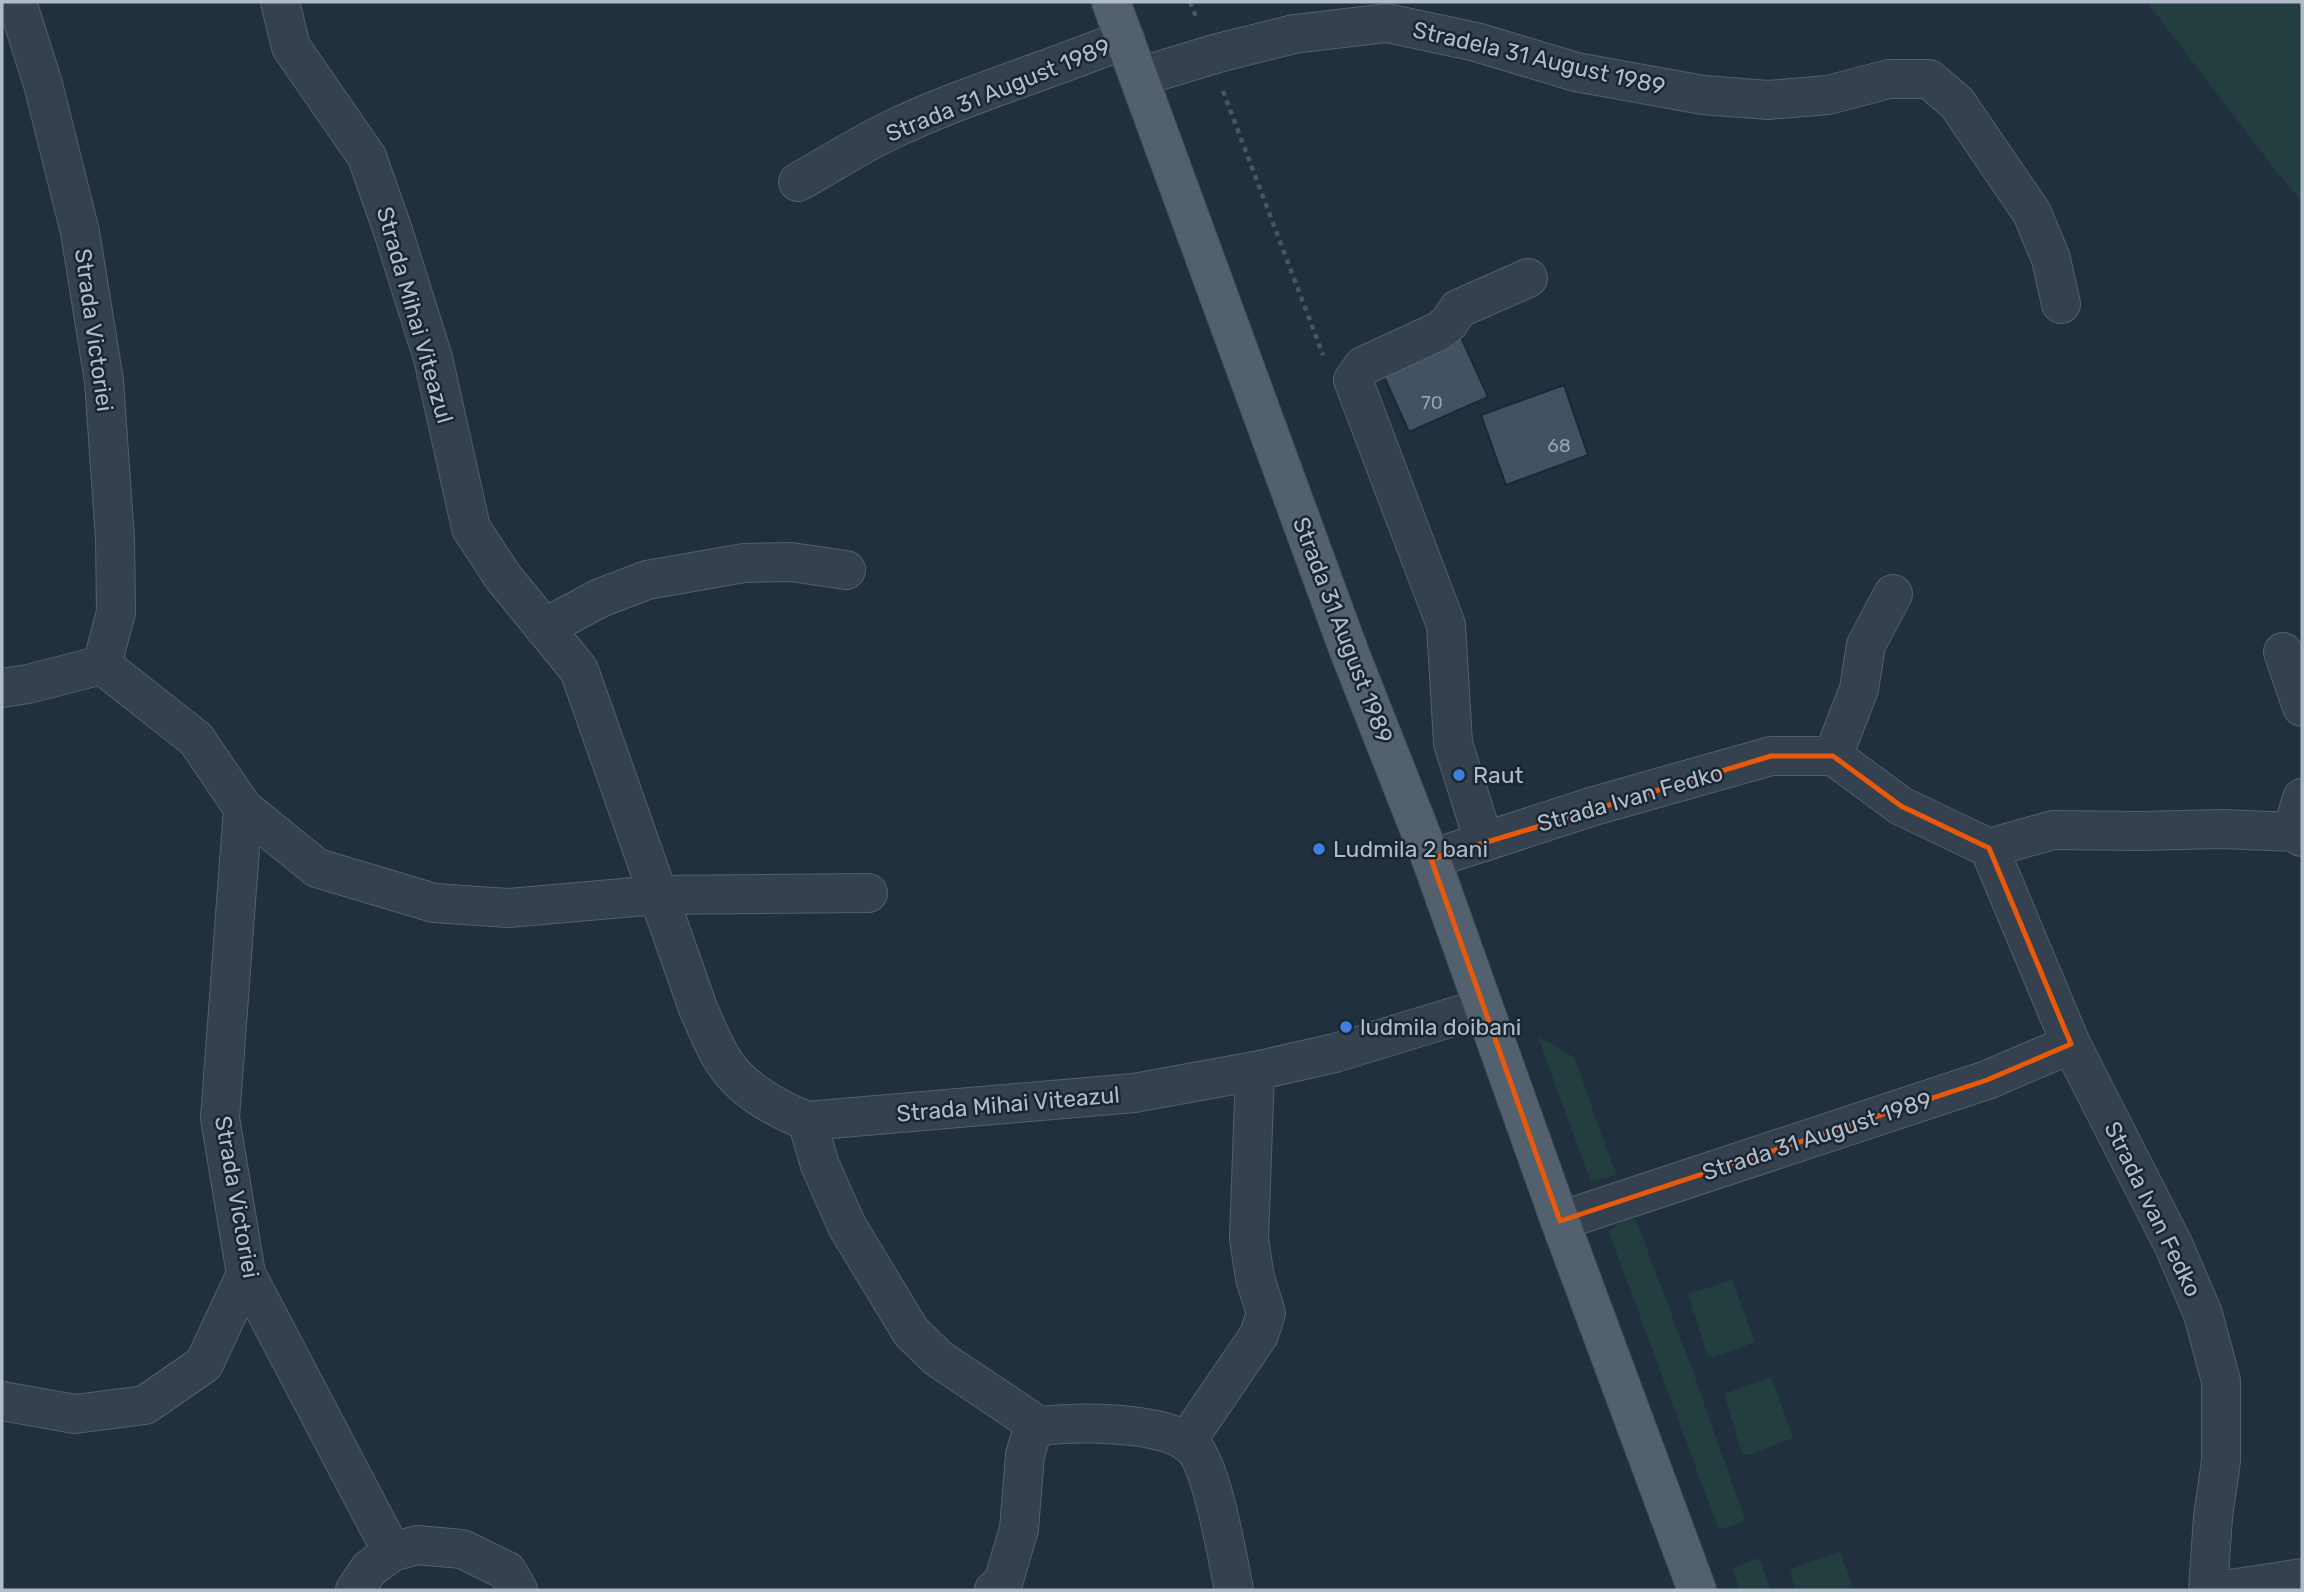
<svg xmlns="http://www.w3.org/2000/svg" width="2304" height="1592" viewBox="0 0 2304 1592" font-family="Rubik,sans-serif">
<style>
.green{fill:#233e3f}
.building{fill:#425263;stroke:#1d2835;stroke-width:2}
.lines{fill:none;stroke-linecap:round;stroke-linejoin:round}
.minor-casing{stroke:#545f6c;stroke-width:40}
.major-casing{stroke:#424d5a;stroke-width:40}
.path{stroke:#415b5c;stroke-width:4.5;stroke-dasharray:5 5;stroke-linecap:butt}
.minor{stroke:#35414e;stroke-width:38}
.major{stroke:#53616f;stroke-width:38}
.marked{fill:none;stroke:#e8590c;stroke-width:5;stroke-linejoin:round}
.shop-dot{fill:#3f7fe0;stroke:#1b2633;stroke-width:2.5}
.labels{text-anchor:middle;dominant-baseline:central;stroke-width:5;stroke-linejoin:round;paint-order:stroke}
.number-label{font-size:19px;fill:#95a2b0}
.street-label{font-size:23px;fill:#b1bcca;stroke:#1b2633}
.poi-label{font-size:23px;fill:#b1bcca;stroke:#1b2633;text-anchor:start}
</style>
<rect width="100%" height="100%" fill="#21303f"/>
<g class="green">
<path d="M2147,2h155v200l-26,-31z"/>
<path d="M1538,1037l36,20 42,118 -25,7z"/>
<path d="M1632,1219l5,4 56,149 52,148 -26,10 -110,-298 10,-9z"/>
<path d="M1732,1280l23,62 -42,16 -6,-4 -19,-60z"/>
<path d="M1771,1377l22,61 -44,17 -7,-2 -18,-59z"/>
<path d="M1840,1552l14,38h-58l-6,-18 3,-4z"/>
<path d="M1759,1558l12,32h-31l-8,-22z"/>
</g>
<g class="building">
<path d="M1460,335l28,62 -79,35 -28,-62z"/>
<path d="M1564,385l24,70 -82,30 -25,-70z"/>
</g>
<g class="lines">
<defs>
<g id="minor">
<path d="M280,2l11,45 76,110 26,74 40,127 38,170 32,49 76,93 119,338c7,16 14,34 23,49 18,32 54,51 86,64l327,-28 121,-22 80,-18 147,-45"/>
<path d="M1139,77l79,-24 76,-19 93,-11 89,19 100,30 127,23 65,5 60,-5 61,-16h40l28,24 75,110 19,46 10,45"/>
<path d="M798,182c31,-17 61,-37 93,-52 75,-36 157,-59 234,-91"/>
<path d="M544,628l56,-30 47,-18 97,-17 47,-1 55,8"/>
<path d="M2283,652l19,55"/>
<path d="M102,665l94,74 47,69 74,60 117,35 74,5 149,-13 211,-2"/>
<path d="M2,688l26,-4 74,-19 14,-53 -1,-73 -11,-158 -24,-149 -37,-148 -26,-82"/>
<path d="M1833,756l26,-67 7,-44 27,-51"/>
<path d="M243,808l-23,310 26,156 146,278 -23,17 -14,21"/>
<path d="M2292,832l10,-34"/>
<path d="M1484,842l-31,-99 -7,-118 -93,-245 10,-14 74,-34 12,-9 9,-14 70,-31"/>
<path d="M1989,848l64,-18 88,1 81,-2 70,3 10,5"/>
<path d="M1431,859l163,-53 177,-50h62l68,50 88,42 82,196 103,202 29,68 18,67v80l-8,56 -5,73"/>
<path d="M807,1121l13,44 27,61 64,106 28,27 100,67"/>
<path d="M1560,1221l427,-141 84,-36"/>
<path d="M2,1401l73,13 70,-9 59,-41 42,-90"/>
<path d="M1186,1442l73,-107 7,-22 -11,-35 -6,-39 6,-168"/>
<path d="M392,1552l25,-7 45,4 45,22 11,19"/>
<path d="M994,1590l9,-7 16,-54 6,-74 5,-17 9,-12c35,-4 126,-6 153,20 20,19 36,114 42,144"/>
<path d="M2224,1590l78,-12"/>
</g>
<path id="major" d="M1111,2l238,649 82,208 129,362 137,369"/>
</defs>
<use href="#minor" class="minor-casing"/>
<use href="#major" class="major-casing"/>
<g class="path">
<path d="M1190,2l6,15"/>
<path d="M1223,91l100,264"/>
</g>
<use href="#minor" class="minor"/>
<use href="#major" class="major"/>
</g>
<path class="marked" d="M1771,756h62l68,50 88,42 82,196 -84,36 -427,141 -129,-362z"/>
<g class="shop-dot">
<circle cx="1459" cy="775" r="7"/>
<circle cx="1319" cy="849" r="7"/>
<circle cx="1346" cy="1027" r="7"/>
</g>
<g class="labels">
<g class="number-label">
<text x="1432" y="402">70</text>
<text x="1559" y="445">68</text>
</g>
<g class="street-label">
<text transform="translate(1539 58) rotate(13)">Stradela 31 August 1989</text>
<text transform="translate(998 90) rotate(-22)">Strada 31 August 1989</text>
<text transform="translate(415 315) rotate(74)">Strada Mihai Viteazul</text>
<text transform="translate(94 330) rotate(82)">Strada Victoriei</text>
<text transform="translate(1343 630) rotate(69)">Strada 31 August 1989</text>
<text transform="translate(1630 798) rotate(-16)">Strada Ivan Fedko</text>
<text transform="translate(1008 1104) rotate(-5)">Strada Mihai Viteazul</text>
<text transform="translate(1817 1136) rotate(-18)">Strada 31 August 1989</text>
<text transform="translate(237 1197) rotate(80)">Strada Victoriei</text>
<text transform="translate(2153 1209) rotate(64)">Strada Ivan Fedko</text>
</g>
<g class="poi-label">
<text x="1473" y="775">Raut</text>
<text x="1333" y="849">Ludmila 2 bani</text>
<text x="1360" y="1027">ludmila doibani</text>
</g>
</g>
<rect width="2304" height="1592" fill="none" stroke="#b1bcca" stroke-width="7"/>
</svg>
